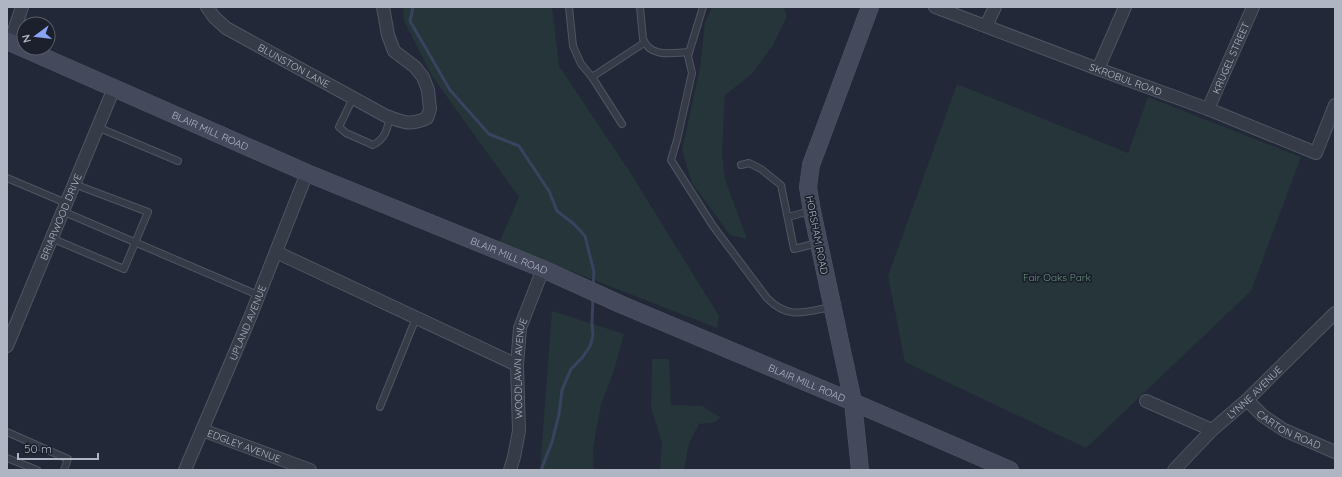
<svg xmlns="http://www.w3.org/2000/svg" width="1342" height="477" viewBox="0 0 1342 477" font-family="Quicksand,sans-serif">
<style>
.green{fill:#253539}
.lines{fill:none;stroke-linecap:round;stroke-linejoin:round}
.stream{stroke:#394360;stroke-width:3}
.lane-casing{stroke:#505563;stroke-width:8}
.street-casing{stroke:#505563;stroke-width:14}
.secondary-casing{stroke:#505563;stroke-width:18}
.lane{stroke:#363b48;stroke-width:6}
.street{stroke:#363b48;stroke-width:12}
.secondary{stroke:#44495b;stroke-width:17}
.labels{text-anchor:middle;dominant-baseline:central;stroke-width:3.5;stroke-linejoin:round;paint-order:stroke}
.street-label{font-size:10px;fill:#b0b5c4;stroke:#1b202c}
.park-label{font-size:10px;fill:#699379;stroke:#1b202c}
</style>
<rect width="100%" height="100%" fill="#222837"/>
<g class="green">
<path d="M403,7h149l7,59 69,103 91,147 -2,12 -218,-85 20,-46 -87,-121 -28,-55z"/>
<path d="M712,7h71l4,9 -14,29 -21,29 -27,21 -3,57 3,27 22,60 -17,-4 -38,-52 -10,-33 18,-82 5,-46z"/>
<path d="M957,84l171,69 20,-56 153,60 -50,134 -165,157 -181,-86 -17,-86z"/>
<path d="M552,311l72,23 -10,36 -13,35 -8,43 1,22h-54z"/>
<path d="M652,359h17l2,46 31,1 18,11 -4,5 -17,2 -10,19 -5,27h-24l2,-27 -11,-36z"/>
</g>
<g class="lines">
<g class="stream">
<path d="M413,7l-3,14 40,69 39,44 30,12 30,45 8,20 17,13 11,12 9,36 -1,15"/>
<path d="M541,470l11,-28 7,-28 3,-24 9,-21 11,-11 8,-12 3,-10 -1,-13 1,-25"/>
</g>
<defs>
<g id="lane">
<path d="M569,7l4,39 8,18 11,13 30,47"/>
<path d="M640,7l3,32c7,19 30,14 46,13"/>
<path d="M703,7l-15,49 4,17 -15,67 -6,20 42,66 54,72c21,22 38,14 64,9"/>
<path d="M592,77l52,-34"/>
<path d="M353,98l-14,29 7,6 27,12c12,-6 14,-15 17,-28"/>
<path d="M97,127l81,34"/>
<path d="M741,165l8,-2 12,6 20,16 13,64 24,-6"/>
<path d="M7,178l59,25"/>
<path d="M62,211l196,84"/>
<path d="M788,217l22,-6"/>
<path d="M51,238l73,31 24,-57 -74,-28"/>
<path d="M380,407l36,-89"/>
<path d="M7,432l61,27 -4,11"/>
<path d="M7,458l30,12"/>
</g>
<g id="street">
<path id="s1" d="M207,7l7,10 12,11 160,88c18,6 23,10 41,2l3,-9 -2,-19 -5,-13 -8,-10 -21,-16 -6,-16 -5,-28"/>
<path id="s2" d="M935,7l163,62 110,40 108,44 19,-48"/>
<path d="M986,26l9,-19"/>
<path d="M10,43l12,-36"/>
<path d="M1098,69l27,-62"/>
<path id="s3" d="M1208,109l45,-102"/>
<path d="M276,252l241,113"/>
<path id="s4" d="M7,346l107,-258"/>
<path id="s5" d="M1247,400l16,16 21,14 51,22"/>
<path d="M1146,401l66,29"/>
<path id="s6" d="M202,430l108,40"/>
<path id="s7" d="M185,470l66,-155 56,-142"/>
<path id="s8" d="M510,470l4,-13 5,-26 -2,-66 3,-37 23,-59"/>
<path id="s9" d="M1174,470l38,-40 35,-30 88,-87"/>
</g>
<g id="secondary">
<path id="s10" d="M7,41l300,132 236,96 77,35 233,98 157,68"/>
<path d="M860,470l-7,-68 -41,-191 -4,-24 3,-22 59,-158"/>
</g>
</defs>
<use href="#lane" class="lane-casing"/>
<use href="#street" class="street-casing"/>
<use href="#secondary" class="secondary-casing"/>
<use href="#lane" class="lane"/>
<use href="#street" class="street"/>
<use href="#secondary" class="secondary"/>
</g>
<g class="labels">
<g class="street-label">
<text stroke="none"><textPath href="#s3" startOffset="56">KRUGEL STREET</textPath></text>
<text stroke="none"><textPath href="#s1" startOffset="106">BLUNSTON LANE</textPath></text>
<text stroke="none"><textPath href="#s2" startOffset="204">SKROBUL ROAD</textPath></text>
<text stroke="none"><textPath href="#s10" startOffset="222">BLAIR MILL ROAD</textPath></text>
<text stroke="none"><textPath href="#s4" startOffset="140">BRIARWOOD DRIVE</textPath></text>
<text transform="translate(817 235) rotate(79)">HORSHAM ROAD</text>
<text stroke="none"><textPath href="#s10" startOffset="546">BLAIR MILL ROAD</textPath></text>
<text stroke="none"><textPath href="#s7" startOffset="160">UPLAND AVENUE</textPath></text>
<text stroke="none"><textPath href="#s8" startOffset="103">WOODLAWN AVENUE</textPath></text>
<text stroke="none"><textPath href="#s10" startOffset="870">BLAIR MILL ROAD</textPath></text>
<text stroke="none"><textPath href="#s9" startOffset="112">LYNNE AVENUE</textPath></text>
<text stroke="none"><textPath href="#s5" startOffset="52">CARTON ROAD</textPath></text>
<text stroke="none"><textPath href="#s6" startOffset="45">EDGLEY AVENUE</textPath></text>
</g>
<g class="park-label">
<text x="1057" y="277">Fair Oaks Park</text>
</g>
</g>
<rect width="1342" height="477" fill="none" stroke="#b0b5c4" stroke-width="16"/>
<g transform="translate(36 36) rotate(255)"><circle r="19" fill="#1b202c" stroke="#575c69"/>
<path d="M0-3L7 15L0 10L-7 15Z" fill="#89a2f1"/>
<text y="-6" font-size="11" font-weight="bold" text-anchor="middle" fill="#b0b5c4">N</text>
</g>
<path d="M18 453v6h80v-6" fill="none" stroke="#b0b5c4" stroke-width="2"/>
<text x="24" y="453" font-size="12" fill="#b0b5c4" stroke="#1b202c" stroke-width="3" paint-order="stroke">50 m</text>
</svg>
